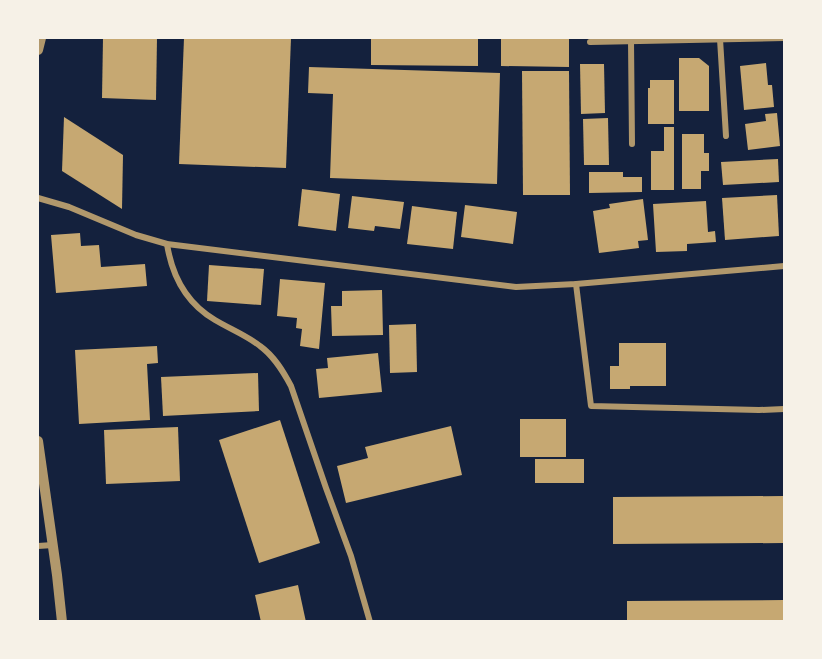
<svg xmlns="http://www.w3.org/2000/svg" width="822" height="659" viewBox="0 0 822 659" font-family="'Alegreya Sans',sans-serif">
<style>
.building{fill:#c6a872}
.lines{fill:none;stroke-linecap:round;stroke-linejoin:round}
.minor{stroke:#b1986c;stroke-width:6}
.tertiary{stroke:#b1986c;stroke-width:10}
</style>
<rect width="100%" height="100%" fill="#14213d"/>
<g class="building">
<path d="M103,38h54l-1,62 -54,-2z"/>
<path d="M184,38h107l-5,130 -107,-4z"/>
<path d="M371,38h107v28l-107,-1z"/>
<path d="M501,38h68v29l-68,-1z"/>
<path d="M679,58h20l10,8v45h-30z"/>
<path d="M766,63l2,22h4l2,22 -30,3 -4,-44z"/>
<path d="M580,64h24l1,49 -24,1z"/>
<path d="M309,67l191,6 -3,111 -167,-6 3,-84 -25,-1z"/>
<path d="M522,71h47l1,124h-47z"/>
<path d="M650,80h24v44h-26v-36h2z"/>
<path d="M777,113l3,33 -32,4 -3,-26 21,-3 -1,-7z"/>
<path d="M64,117l59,38 -1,54 -60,-38z"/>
<path d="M608,118l1,47h-25l-1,-46z"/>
<path d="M664,127h10v63h-23v-39h13z"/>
<path d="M682,134h22v19h5v18h-8v18h-19z"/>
<path d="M778,159l1,23 -56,3 -2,-23z"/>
<path d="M589,172h34v5h19v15l-53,1z"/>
<path d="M302,189l38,5 -4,37 -38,-5z"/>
<path d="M777,195l2,41 -54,4 -3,-42z"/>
<path d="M352,196l52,6 -4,27 -25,-3 -1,5 -26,-3z"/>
<path d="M643,199l5,41 -10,1 1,7 -40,5 -6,-42 17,-3 -1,-4z"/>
<path d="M706,201l2,31 7,-1 1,11 -29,2v7l-31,1 -3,-48z"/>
<path d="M465,205l52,7 -4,32 -52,-7z"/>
<path d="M412,206l45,6 -4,37 -46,-5z"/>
<path d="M80,233l1,13 18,-1 2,22 44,-3 2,22 -91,7 -5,-58z"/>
<path d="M209,265l55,4 -3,36 -54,-4z"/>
<path d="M280,279l45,4 -6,66 -19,-3 2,-17 -6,-1 1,-10 -20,-2z"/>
<path d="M382,290l1,45 -51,1 -1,-30h11v-15z"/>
<path d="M416,324l1,48 -27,1 -1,-48z"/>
<path d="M619,343h47v43h-36v3h-20v-23h9z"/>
<path d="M157,346l1,17 -11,1 3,56 -71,4 -4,-74z"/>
<path d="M378,353l4,39 -63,6 -3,-29 12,-1 -1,-10z"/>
<path d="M258,373l1,38 -96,5 -2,-39z"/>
<rect x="520" y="419" width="46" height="38"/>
<path d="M280,420l40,123 -61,20 -40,-123z"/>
<path d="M451,426l11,49 -116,28 -9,-37 31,-8 -3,-11z"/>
<path d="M178,427l2,54 -74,3 -2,-54z"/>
<rect x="535" y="459" width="49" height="24"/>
<path d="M784,496v47l-171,1v-47z"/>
<path d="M298,585l8,37h-45l-6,-27z"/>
<path d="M784,600v22h-157v-21z"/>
</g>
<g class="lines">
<g class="minor">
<path d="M720,39l6,97"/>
<path d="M631,41l1,103"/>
<path d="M590,42l194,-4"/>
<path d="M38,198l31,9 67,28 31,9 349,43 60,-3 208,-18"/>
<path d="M167,244c5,32 19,59 48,76 15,9 31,15 45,26 14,10 23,25 31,40l35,102 25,68 19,66"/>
<path d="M576,284l15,122 168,4 25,-1"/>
<path d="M38,546l15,-1"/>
</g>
<g class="tertiary">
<path d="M38,50l3,-12"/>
<path d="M38,441l19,134 5,47"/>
</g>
</g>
<rect width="822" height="659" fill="none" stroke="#f6f1e7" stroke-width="78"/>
</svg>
